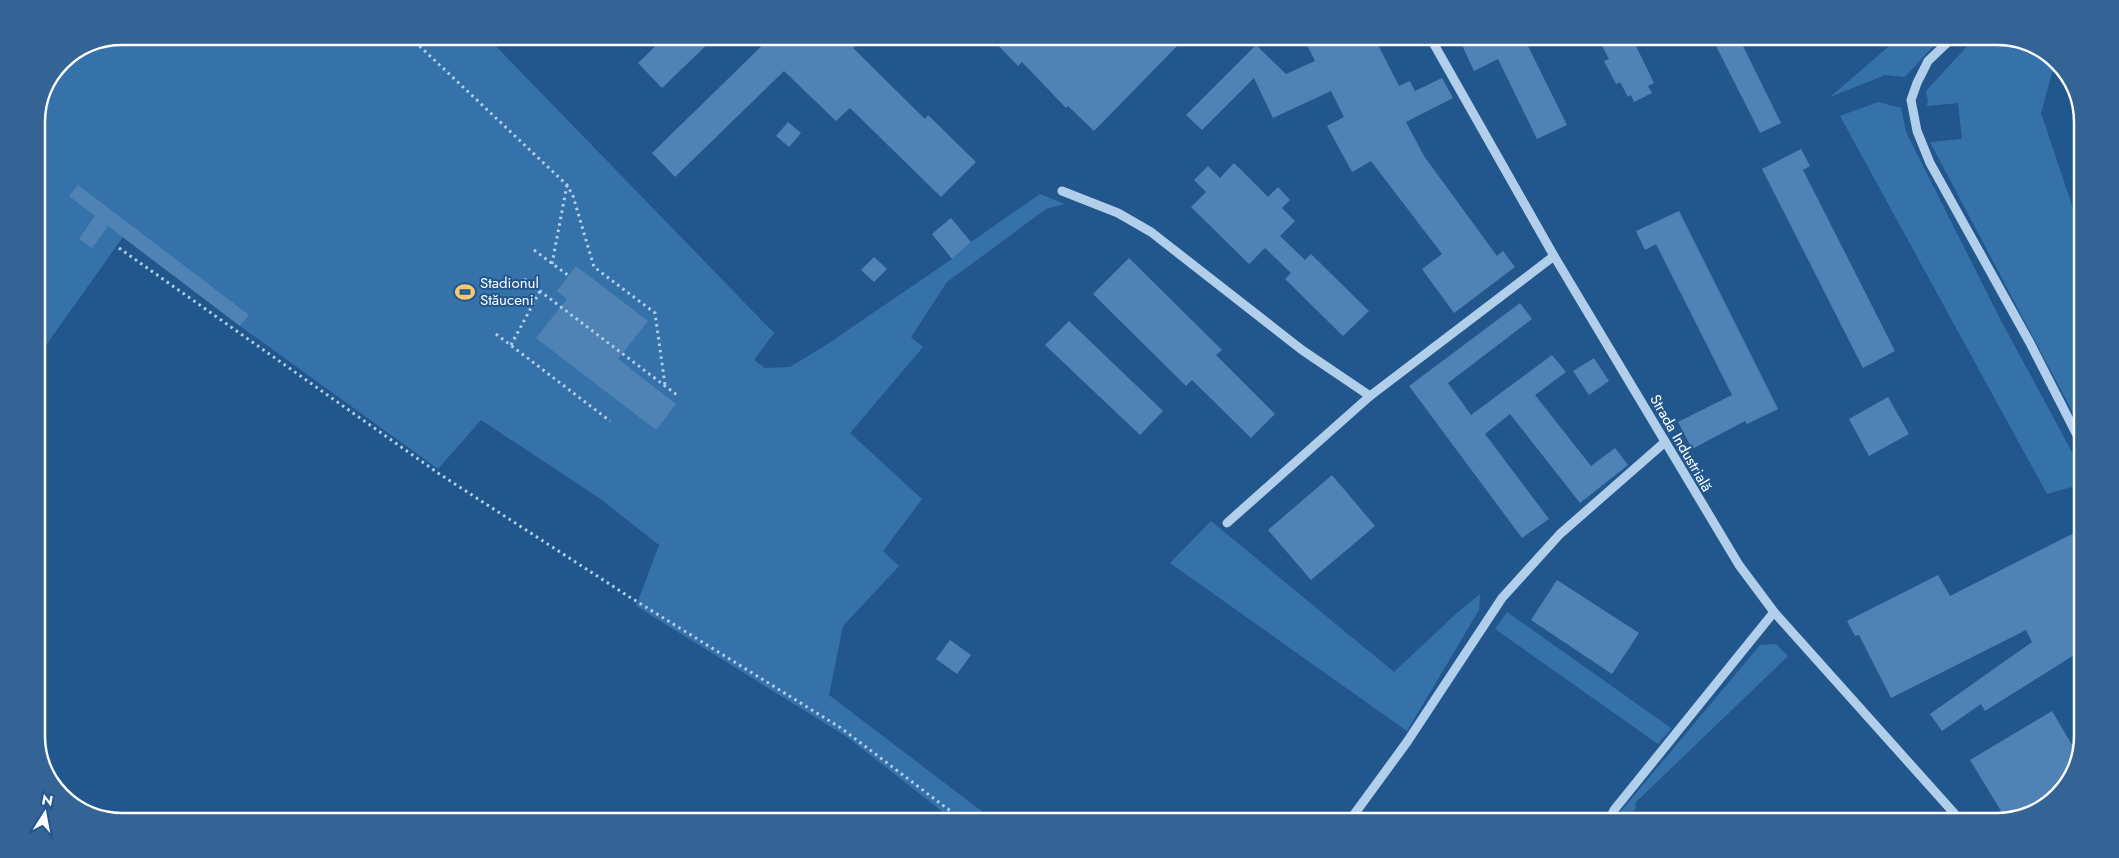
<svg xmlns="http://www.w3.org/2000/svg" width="2119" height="858" viewBox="0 0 2119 858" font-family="Jost,sans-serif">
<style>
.green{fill:#3672aa}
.building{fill:#4f83b6}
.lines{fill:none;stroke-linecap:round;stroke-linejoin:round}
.path{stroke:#b1cfeb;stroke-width:3;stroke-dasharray:2.5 4;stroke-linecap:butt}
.minor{stroke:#b1cfeb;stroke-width:9}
.labels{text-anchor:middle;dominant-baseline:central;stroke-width:4;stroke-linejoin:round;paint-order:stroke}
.poi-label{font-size:15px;fill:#fff;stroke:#22578d;text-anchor:start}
.street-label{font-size:15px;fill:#fff;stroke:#22578d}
.rim{fill:none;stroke:#fff;stroke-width:2.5}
</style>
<rect width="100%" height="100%" fill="#22578d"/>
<g class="green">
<path d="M122,36l365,1 287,296 -20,27 11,8 25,-1 36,-22 126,-86 19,-17 69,-48 25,10 -19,5 -99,73 -36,55 12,10 -73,86 72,66 -39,52 16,15 -56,60 -14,69 163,124h-40l-105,-82 -211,-131 23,-61 -60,-47 -118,-78 -43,49 -198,-143 -117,-89 -87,122v-242l26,-56 27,-18z"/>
<path d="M1895,41h43l-33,36 -20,-2 -55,22z"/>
<path d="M1972,41h53l30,21 -14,51 41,122 -2,191 -150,-284 32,-3 -4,-36 -31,3 1,-5 -2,-10z"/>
<path d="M1878,102l23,6 5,24 93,185 81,150v34l-8,-14 -25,7 -207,-378z"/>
<path d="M1211,521l183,151 63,-59 23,-19 -1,16 -72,121 -237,-168z"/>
<path d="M1507,612l164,116v1l-13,15 -163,-115z"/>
<path d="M1776,644l12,12 -153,147 1,5 -11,13 -4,-10 139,-166z"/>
</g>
<g class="building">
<path d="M664,38h50l-52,50 -24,-25z"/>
<path d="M770,38h94l-11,10 72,71 3,-4 48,47 -35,35 -91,-89 -14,13 -52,-50 -109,106 -23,-24z"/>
<path d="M991,38h34l159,1 -90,92 -26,-25 -2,2 -44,-46 -4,4z"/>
<path d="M1304,39h71l24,47 11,-5 5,10 27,-13 11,20 -47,24 18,34 73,100 6,-5 12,16 -61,46 -32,-44 20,-15 -71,-93 -19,11 -25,-46 17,-9 -13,-26 -58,27 -19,-40 -52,52 -16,-15 70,-70 30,29 29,-13z"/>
<path d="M1469,40h56l42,85 -30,14 -39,-80 -24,12 -13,-28z"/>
<path d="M1599,40h34l21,43 -6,3 4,7 -18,9 -3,-7 -3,2 -8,-15 -4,2 -12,-23 5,-2z"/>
<path d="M1713,40h27l41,83 -21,10z"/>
<path d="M788,122l13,11 -12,14 -13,-11z"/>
<path d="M1801,149l9,17 -7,4 92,181 -32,17 -101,-199z"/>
<path d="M1234,163l34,34 10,-10 12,13 -8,8 13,13 -15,15 25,24 6,-6 58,57 -26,25 -58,-57 6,-6 -26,-25 -16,16 -58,-57 15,-15 -12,-12 14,-14 12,12z"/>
<path d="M78,185l171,130 -9,11 -132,-100 -16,22 -13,-9 16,-23 -26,-20z"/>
<path d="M1679,211l99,198 -31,15 -2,-3 -53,28 -14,-27 54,-27 -76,-151 -11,6 -9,-19z"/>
<path d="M951,218l20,24 -19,17 -20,-25z"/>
<path d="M874,257l13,12 -13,13 -13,-12z"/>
<path d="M1129,258l93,92 -6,5 59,59 -24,24 -59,-58 -6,6 -93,-92z"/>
<path d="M576,266l72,55 -30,38 58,45 -20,26 -120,-92 31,-39 -10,-8z"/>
<path d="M1520,303l12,16 -84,64 23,32 81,-60 14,17 -31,23 56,71 24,-18 13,17 -48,38 -70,-89 -25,20 64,85 -27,19 -113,-152z"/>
<path d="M1069,321l94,90 -23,24 -95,-90z"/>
<path d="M1594,358l15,23 -20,14 -16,-24z"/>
<path d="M1888,397l21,37 -40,22 -20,-37z"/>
<path d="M1332,475l43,51 -64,54 -43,-50z"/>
<path d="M2080,530l-1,122 -94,59 -4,-7 -39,27 -12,-17 102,-72 -6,-12 -135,68 -32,-63 -4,1 -8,-15 91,-46 12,21z"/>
<path d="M1557,580l82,53 -27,41 -81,-54z"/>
<path d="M950,640l21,15 -14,19 -21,-15z"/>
<path d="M2052,711l26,44v9l-33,43 -39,12 -36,-59z"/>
</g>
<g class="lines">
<g class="path">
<path d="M410,37l157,148 6,11 21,71 61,46 10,72"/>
<path d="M119,248l319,225 190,123 213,132 120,91"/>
<path d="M534,250l35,26"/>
<path d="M552,264l15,-79"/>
<path d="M524,279l153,116"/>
<path d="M496,334l114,87"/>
<path d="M511,345l29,-54"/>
<path d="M53,787l11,9"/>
</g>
<g class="minor">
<path d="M1431,39l123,217 185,309 35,47 188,210"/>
<path d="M1949,41l-21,20 -11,22 -6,17 6,31 13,32 100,180 50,98"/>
<path d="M1062,191l56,22 33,19 151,118 68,46"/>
<path d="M1227,523l143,-127 184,-140"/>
<path d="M1350,820l57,-78 95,-144 58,-64 105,-92"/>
<path d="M1609,821l5,-11 160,-198"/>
</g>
</g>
<defs>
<symbol id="stadium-bare" viewBox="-9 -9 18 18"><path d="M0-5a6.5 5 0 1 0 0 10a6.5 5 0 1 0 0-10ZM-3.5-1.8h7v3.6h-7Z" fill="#f7c973" stroke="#22578d" stroke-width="2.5" paint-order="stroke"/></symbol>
</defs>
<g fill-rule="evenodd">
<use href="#stadium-bare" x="451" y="278" width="28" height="28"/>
</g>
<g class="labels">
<g class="poi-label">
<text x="480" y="283">Stadionul<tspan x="480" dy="17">Stăuceni</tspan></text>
</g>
<g class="street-label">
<text transform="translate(1681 443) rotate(60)">Strada Industrială</text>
</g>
</g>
<path d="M0 0H2119V858H0ZM122 45H1997A77 77 0 0 1 2074 122V736A77 77 0 0 1 1997 813H122A77 77 0 0 1 45 736V122A77 77 0 0 1 122 45Z" fill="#346496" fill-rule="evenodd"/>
<path class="rim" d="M122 45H1997A77 77 0 0 1 2074 122V736A77 77 0 0 1 1997 813H122A77 77 0 0 1 45 736V122A77 77 0 0 1 122 45Z"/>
<g transform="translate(45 813) rotate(11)" stroke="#22578d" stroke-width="4" paint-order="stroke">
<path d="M0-4L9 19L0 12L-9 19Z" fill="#ffffff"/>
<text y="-8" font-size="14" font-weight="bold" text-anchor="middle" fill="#ffffff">N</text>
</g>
</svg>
